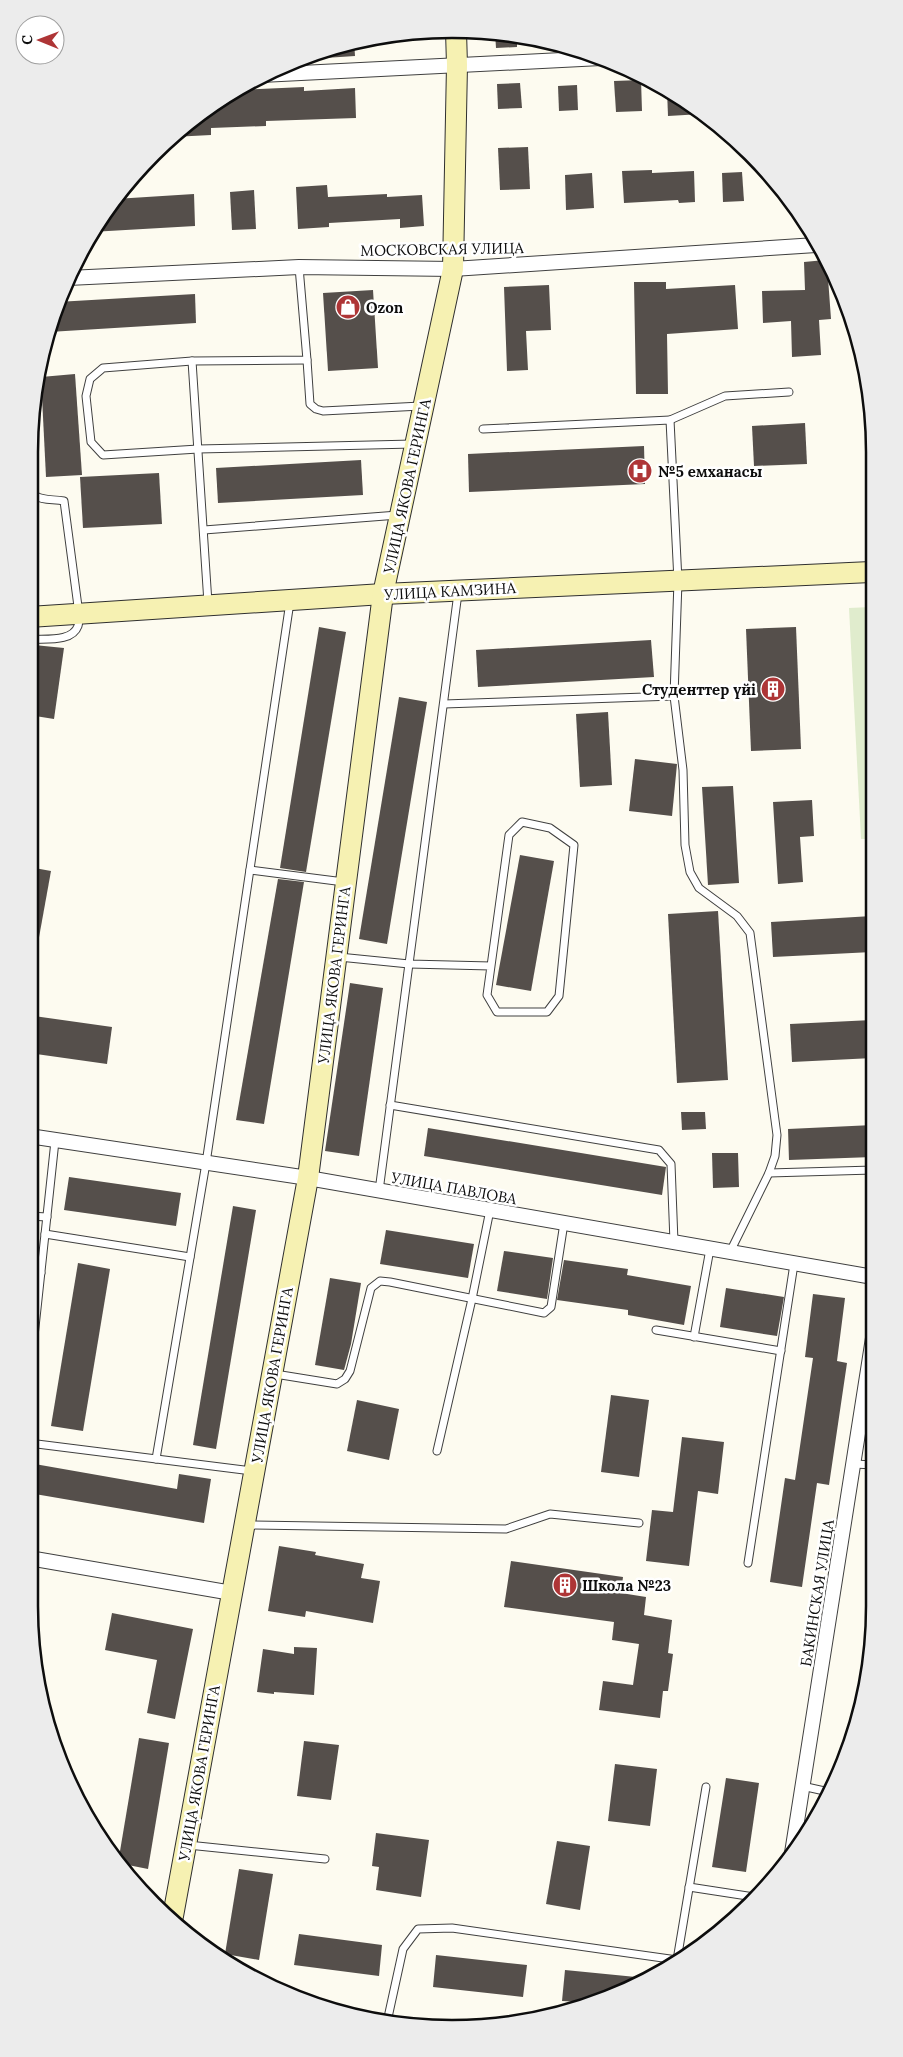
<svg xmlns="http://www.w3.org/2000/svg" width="903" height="2057" viewBox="0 0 903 2057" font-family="Lora,serif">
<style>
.pitch{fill:#e0eccd}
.building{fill:#554f4b}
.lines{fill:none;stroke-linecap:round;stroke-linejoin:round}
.lane-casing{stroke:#404040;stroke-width:9}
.street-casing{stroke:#404040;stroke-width:16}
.secondary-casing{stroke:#2f2f2f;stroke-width:22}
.lane{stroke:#fff;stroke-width:7}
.street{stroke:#fff;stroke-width:14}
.secondary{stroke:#f6f1b2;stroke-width:20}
.labels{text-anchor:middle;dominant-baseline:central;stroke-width:5;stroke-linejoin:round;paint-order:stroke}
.street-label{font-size:15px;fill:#0d0d0d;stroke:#fff}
.poi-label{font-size:15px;font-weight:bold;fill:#0d0d0d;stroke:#fff;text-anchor:start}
.rim{fill:none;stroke:#0d0d0d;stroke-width:2.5}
</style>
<rect width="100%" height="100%" fill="#fdfbf0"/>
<path class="pitch" d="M871,607l1,232h-11l-12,-231z"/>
<g class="building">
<path d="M495,32l22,3v12l-21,1z"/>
<path d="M354,41l1,15 -45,3 -1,-3 33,-13z"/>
<path d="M641,80l1,31 -26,1 -2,-31z"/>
<path d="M520,83l2,25 -24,1 -1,-25z"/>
<path d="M577,85l1,25 -19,1 -1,-25z"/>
<path d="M304,87v4l51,-3 1,30 -90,3v5l-55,2v7l-39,2 22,-21 42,-26z"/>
<path d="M667,90l20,10 15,14 -34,2z"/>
<path d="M528,147l2,42 -30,1 -2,-42z"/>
<path d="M652,170v3l42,-2 1,31 -16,1 -1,-3 -54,3 -2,-32z"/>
<path d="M742,172l2,29 -21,1 -1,-29z"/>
<path d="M592,173l2,35 -28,2 -1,-35z"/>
<path d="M327,185l1,12 59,-3v3l35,-2 2,31 -24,2v-9l-71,4v4l-31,2 -2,-42z"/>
<path d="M254,190l2,39 -24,1 -2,-38z"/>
<path d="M194,194l1,32 -104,6 24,-33z"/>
<path d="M825,260l2,4 4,55 -12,1 2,35 -29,2 -1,-36 -28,2 -1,-32 43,-1 -1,-28z"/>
<path d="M634,282h32v7l69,-4 3,44 -71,5 1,60h-32z"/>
<path d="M549,285l2,45 -25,1 2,39 -21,1 -3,-84z"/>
<path d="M373,290l5,78 -50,3 -5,-78z"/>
<path d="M195,294l1,29 -147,9 2,-17 6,-13z"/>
<path d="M75,374l7,101 -36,2 -5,-100z"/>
<path d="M805,423l2,41 -53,2 -2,-40z"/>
<path d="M644,446l1,38 -176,8 -1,-38z"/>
<path d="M361,460l2,35 -145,8 -2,-35z"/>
<path d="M159,473l3,51 -79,4 -3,-51z"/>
<path d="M319,627l27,5 -40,240 -26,-4z"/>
<path d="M796,627l5,122 -50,2 -5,-122z"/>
<path d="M651,640l3,37 -176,10 -2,-37z"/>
<path d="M34,645l30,3 -10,71 -25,-4v-34z"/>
<path d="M399,697l28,5 -40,242 -28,-5z"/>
<path d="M608,712l4,73 -32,2 -4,-73z"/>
<path d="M635,759l42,5 -5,52 -43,-5z"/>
<path d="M733,786l6,97 -31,2 -6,-98z"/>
<path d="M812,800l2,36 -14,1 3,45 -25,2 -5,-82z"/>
<path d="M520,855l34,6 -23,130 -35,-6z"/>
<path d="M29,867l22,4 -15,83h-7z"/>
<path d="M278,879l26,3 -40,242 -28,-4z"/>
<path d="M718,911l10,169 -51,3 -9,-169z"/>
<path d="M872,916v36l-99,5 -2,-35z"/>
<path d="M350,983l33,5 -24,168 -34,-5z"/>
<path d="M34,1016l78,11 -5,37 -78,-11z"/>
<path d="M872,1020l1,38 -81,4 -2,-38z"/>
<path d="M681,1112h24l1,17 -24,1z"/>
<path d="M873,1125v32l-84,3 -1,-31z"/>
<path d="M428,1128l238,39 -4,28 -238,-39z"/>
<path d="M712,1153h26l1,34 -26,1z"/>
<path d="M69,1177l112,16 -5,33 -112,-16z"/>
<path d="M233,1206l23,4 -40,239 -23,-4z"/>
<path d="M386,1230l88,14 -6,34 -88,-14z"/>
<path d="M504,1251l49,7 -6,41 -50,-8z"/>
<path d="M564,1260l64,9 -1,6 64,11 -7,39 -56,-10v-5l-71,-10z"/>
<path d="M78,1263l32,6 -27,162 -32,-5z"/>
<path d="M330,1278l31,5 -10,61 -7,26 -29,-5z"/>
<path d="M726,1288l58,9 -7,39 -57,-9z"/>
<path d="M813,1294l32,4 -8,63 10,2 -18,122 -12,-2 -15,104 -32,-5 15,-104 10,2 18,-122 -8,-1z"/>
<path d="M611,1395l38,5 -10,77 -38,-5z"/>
<path d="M357,1400l42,9 -10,51 -42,-9z"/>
<path d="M682,1437l42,5 -6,52 -20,-3 -9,75 -43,-5 6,-51 21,2z"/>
<path d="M29,1463l148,26 2,-15 32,5 -7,44 -175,-30z"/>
<path d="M279,1546l37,6 -1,3 49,9 -3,14 19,3 -7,42 -67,-12 -1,6 -37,-6z"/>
<path d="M511,1561l112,16 -2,16 25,4 -2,18 28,5 -4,33 5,1 -5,37h-5l-3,27 -61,-8 4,-29 30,4 6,-41 -27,-4 2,-18 -110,-15z"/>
<path d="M112,1613l81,16 -18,90 -28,-6 10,-53 -52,-10z"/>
<path d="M294,1647l23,1 -3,47 -40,-3v2l-17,-2 6,-43 31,5z"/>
<path d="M139,1738l30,5 -21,126 -30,-6z"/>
<path d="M304,1741l35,4 -8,55 -34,-4z"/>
<path d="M615,1764l42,5 -7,57 -42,-5z"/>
<path d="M726,1778l33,5 -13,89 -34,-5z"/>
<path d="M376,1833l53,7 -8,57 -45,-7 3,-23 -7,-1z"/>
<path d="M557,1841l33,5 -10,64 -34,-6z"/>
<path d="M239,1869l34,5 -14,86 -34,-6z"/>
<path d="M299,1934l83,11 -3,31 -85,-11z"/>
<path d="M436,1955l91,10 -4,32 -90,-10z"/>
<path d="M565,1970l81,8 -65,24 -19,-1z"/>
</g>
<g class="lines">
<defs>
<g id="lane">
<path d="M307,360l3,44 6,5 7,2 98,-5"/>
<path d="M192,361l-89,7 -13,11 -4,17 5,46 12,13 95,-6 215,-5"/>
<path d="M670,420l55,-24 64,-4"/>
<path d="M483,429l187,-9 8,161 -4,115 9,74 2,75 5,27 9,16 38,28 13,17 27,202 -2,21 -6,17 -39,79"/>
<path d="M204,530l194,-15"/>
<path d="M208,603l-16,-242 115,-1 -8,-93"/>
<path d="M29,640c14,-2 43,3 49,-14 1,-3 1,-8 1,-12l-15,-113c-20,-3 -33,2 -35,-22"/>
<path d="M444,704l230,-8"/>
<path d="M250,870l94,12"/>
<path d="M339,957l70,7 82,2 -4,29 10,17h50l12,-16 15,-151 -24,-17 -28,-6 -13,13 -18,131"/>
<path d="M390,1105l269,45 12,14 3,78"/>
<path d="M769,1173l104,-3"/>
<path d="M379,1191l79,-598"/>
<path d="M29,1216l18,1"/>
<path d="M45,1234l145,23"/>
<path d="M29,1271l12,2"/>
<path d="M656,1330l125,21"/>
<path d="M694,1337l16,-88"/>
<path d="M275,1374l62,10 8,-5 5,-8 21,-83 9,-7 10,1 154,31 7,-6 13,-84"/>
<path d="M29,1383l26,-242"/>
<path d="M29,1443l223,28"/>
<path d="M437,1451l35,-152 18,-89"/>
<path d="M156,1459l50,-296 84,-561"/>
<path d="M854,1464l20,1"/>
<path d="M247,1525l259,4 44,-15 89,9"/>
<path d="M748,1563l46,-299"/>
<path d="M802,1786l27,6"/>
<path d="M188,1845l137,14"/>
<path d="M689,1887l65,10"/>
<path d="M677,1960l29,-173"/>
<path d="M387,2022l16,-73 15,-20 34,-1 225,32"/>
</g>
<g id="street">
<path d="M261,75l340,-17"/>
<path d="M68,278l231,-11 154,2 363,-24"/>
<path d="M29,1136l279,42 565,99"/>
<path d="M29,1558l203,35"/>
<path d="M792,1853l81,-515"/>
</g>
<g id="secondary">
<path d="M29,617l354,-23 488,-22"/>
<path d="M173,1916l135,-738 75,-584 70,-325 4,-204 -1,-34"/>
</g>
</defs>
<use href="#lane" class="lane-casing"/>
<use href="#street" class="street-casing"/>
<use href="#secondary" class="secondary-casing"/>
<use href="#lane" class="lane"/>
<use href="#street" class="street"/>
<use href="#secondary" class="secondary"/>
</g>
<defs>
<symbol id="shop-disc" viewBox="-11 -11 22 22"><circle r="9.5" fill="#ae3536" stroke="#fff"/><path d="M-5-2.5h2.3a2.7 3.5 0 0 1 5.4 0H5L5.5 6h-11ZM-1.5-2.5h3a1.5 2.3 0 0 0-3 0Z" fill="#fff"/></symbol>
<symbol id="hospital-disc" viewBox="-11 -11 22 22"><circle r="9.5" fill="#ae3536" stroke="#fff"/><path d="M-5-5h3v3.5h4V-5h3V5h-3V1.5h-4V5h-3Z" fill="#fff"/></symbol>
<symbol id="building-disc" viewBox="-11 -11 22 22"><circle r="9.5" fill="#ae3536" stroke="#fff"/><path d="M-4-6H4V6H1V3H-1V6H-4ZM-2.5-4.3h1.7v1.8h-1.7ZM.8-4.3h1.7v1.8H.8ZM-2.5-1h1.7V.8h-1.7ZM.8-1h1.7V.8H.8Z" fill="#fff"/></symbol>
</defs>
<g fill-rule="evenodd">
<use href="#shop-disc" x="334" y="293" width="28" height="28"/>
<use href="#hospital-disc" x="626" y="457" width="28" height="28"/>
<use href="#building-disc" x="759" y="675" width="28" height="28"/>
<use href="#building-disc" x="551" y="1571" width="28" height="28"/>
</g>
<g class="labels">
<g class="street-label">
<text transform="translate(442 249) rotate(-1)">МОСКОВСКАЯ УЛИЦА</text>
<text transform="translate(407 486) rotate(-78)">УЛИЦА ЯКОВА ГЕРИНГА</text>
<text transform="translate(450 591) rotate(-3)">УЛИЦА КАМЗИНА</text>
<text transform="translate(334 975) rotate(-83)">УЛИЦА ЯКОВА ГЕРИНГА</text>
<text transform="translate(454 1188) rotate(10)">УЛИЦА ПАВЛОВА</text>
<text transform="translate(272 1375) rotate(-80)">УЛИЦА ЯКОВА ГЕРИНГА</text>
<text transform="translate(817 1593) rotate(-81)">БАКИНСКАЯ УЛИЦА</text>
<text transform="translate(199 1773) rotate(-80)">УЛИЦА ЯКОВА ГЕРИНГА</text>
</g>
<g class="poi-label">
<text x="366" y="307">Ozon</text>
<text x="658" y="471">№5 емханасы</text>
<text x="756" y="689" text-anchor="end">Студенттер үйі</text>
<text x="582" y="1585">Школа №23</text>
</g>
</g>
<path d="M0 0H903V2057H0ZM452 38H452A414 414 0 0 1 866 452V1606A414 414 0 0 1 452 2020H452A414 414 0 0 1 38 1606V452A414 414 0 0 1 452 38Z" fill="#ececec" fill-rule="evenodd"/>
<path class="rim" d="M452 38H452A414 414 0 0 1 866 452V1606A414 414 0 0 1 452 2020H452A414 414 0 0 1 38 1606V452A414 414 0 0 1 452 38Z"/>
<g transform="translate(40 40) rotate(271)"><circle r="24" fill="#ffffff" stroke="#9e9e9e"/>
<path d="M0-4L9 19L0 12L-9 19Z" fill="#ae3536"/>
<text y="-8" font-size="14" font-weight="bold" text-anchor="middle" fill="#0d0d0d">С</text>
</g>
</svg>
